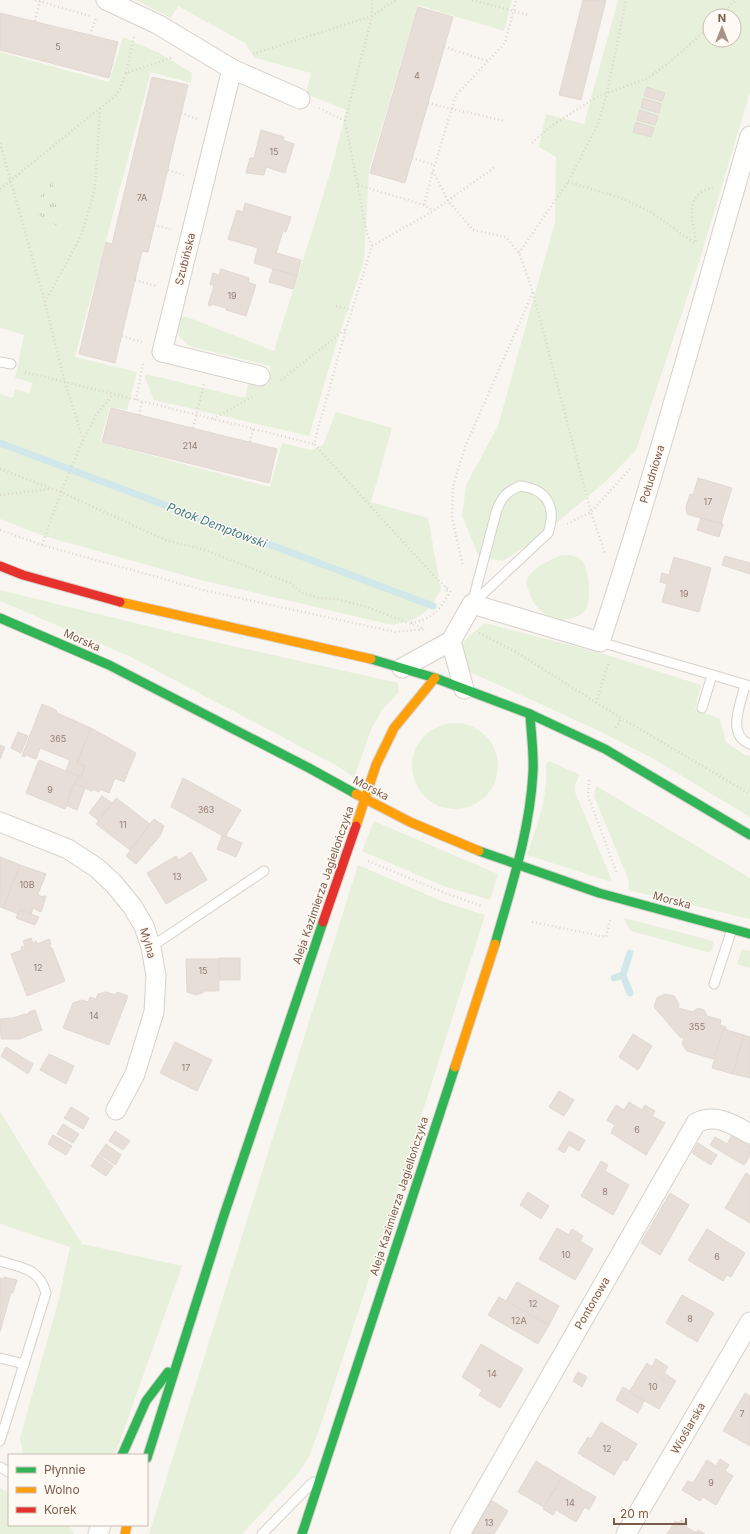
<svg xmlns="http://www.w3.org/2000/svg" width="750" height="1534" viewBox="0 0 750 1534" font-family="Inter,sans-serif">
<style>
.grass{fill:#e7f0db;fill-rule:evenodd}
.park{fill:url(#park-tufts)}
.lines{fill:none;stroke-linecap:round;stroke-linejoin:round}
.stream{stroke:#d0e8ea;stroke-width:7}
.building{fill:#e6ded7;stroke:#e2d8d2}
.lane-casing{stroke:#d7d1cb;stroke-width:11}
.street-casing{stroke:#d7d1cb;stroke-width:21}
.fast-casing{stroke:#dad1cc;stroke-width:11}
.slow-casing{stroke:#dad1cc;stroke-width:11}
.jam-casing{stroke:#dad1cc;stroke-width:11}
.path{stroke:#dcd5d0;stroke-width:2.5;stroke-dasharray:1 3;stroke-linecap:butt}
.lane{stroke:#fefefd;stroke-width:9}
.street{stroke:#fefefd;stroke-width:19}
.fast{stroke:#30b455;stroke-width:9}
.slow{stroke:#ff9f0a;stroke-width:9}
.jam{stroke:#e5322d;stroke-width:9}
.labels{text-anchor:middle;dominant-baseline:central;stroke-width:3;stroke-linejoin:round;paint-order:stroke}
.number-label{font-size:9px;fill:#977e72}
.street-label{font-size:11px;fill:#7a5c4d;stroke:#fffaf3}
.water-label{font-size:12px;font-style:italic;fill:#437c86;stroke:#fffaf3}
</style>
<defs>
<pattern id="park-tufts" width="24" height="20" patternUnits="userSpaceOnUse"><rect width="24" height="20" fill="#e7f0db"/><path d="M3 7l-1-3M5 7V3M7 7l1-3M15 17l-1-3M17 17v-4M19 17l1-3" fill="none" stroke="#c0c6b4"/></pattern>
</defs>
<rect width="100%" height="100%" fill="#f9f5f0"/>
<g class="grass">
<path d="M136,0h376l-8,31 -86,-26 -49,165 -5,91 -27,80 -28,95 -155,-36 -9,-22 1,-4 99,24 4,-18 19,5 3,-19 -82,-20 -10,-10 -3,-20 11,1 87,34c24,-80 54,-160 72,-241l-40,-16 5,-21 -56,-15 -10,-15 -67,-37 -7,12z"/>
<path d="M618,0h132v92l-51,170 -63,188 -32,33 -63,53 -38,25 -24,-4 -17,-41 4,-31 32,-59 57,-204 1,-65 -17,-10 7,-33 38,10zM710,16h24v24h-24z"/>
<path d="M123,37l36,16 33,20 -1,10 -40,-11 -76,285 62,15 -10,38 -17,-3 -10,35 170,45 12,-44 29,7 12,-5 13,-33 56,16 -21,74 57,16 13,72c-16,25 -20,29 -49,35l-191,-45 -157,-44 -44,-17v-125l13,4 2,-9 14,4 4,-10 -18,-5 9,-43 -24,-7v-276l109,30z"/>
<path d="M562,555c6,0 16,0 20,6 7,10 11,42 2,51 -6,6 -17,7 -26,9 -21,-10 -26,-17 -32,-39 6,-15 22,-21 36,-27z"/>
<path d="M0,590l188,46 210,47 1,9 -18,19 -11,21 -16,46 -13,-10 -36,-19 -176,-93 -129,-55z"/>
<path d="M485,623l119,31 97,31 -6,24 25,10 6,23 19,13 5,1v61l-96,-58 -57,-29 -127,-58c-5,-7 -11,-22 -6,-30 3,-6 16,-14 21,-19z"/>
<circle cx="455" cy="766" r="43"/>
<path d="M549,761l31,14 -5,9v8l37,89 -7,-1 -78,-25c10,-30 22,-61 19,-92z"/>
<path d="M596,786l154,92v41l-122,-29 1,-9 -35,-85z"/>
<path d="M374,821l124,53 -8,26 -44,-13 -84,-36z"/>
<path d="M358,865l86,37 41,13 -99,312 -64,194 -14,38 -11,16 -55,59h-93z"/>
<path d="M624,918l82,21 7,3v6l-3,4h-3l-76,-21 -5,-7z"/>
<path d="M742,949l8,2v17l-13,-4z"/>
<path d="M0,1112l82,132 100,22 -67,189h-91l-1,-2 -3,-15 39,-139 11,-52 -70,-23z"/>
<path d="M0,1488l9,4v33h60l5,9h-74z"/>
</g>
<path class="park" d="M52,177l7,50 -27,-16z"/>
<g class="lines">
<g class="stream">
<path d="M0,443l433,163"/>
<path d="M630,953l-7,22 7,18"/>
<path d="M614,978l9,-3"/>
</g>
</g>
<g class="building">
<path d="M583,0h23l-25,100 -22,-5z"/>
<path d="M418,7l35,10 -48,166 -35,-10z"/>
<path d="M0,13l118,29 -9,36 -109,-28z"/>
<path d="M152,77l36,8 -40,167 -6,-1 -27,112 -36,-9 27,-112 6,2z"/>
<path d="M647,87l18,6 -3,8 -18,-5z"/>
<path d="M643,98l18,6 -2,9 -18,-5z"/>
<path d="M640,110l18,6 -3,9 -18,-5z"/>
<path d="M636,122l18,6 -3,9 -18,-5z"/>
<path d="M261,130l23,7 -1,3 11,4 -9,29 -19,-6 -2,8 -18,-2 4,-15h4z"/>
<path d="M245,203l46,14 -5,15 -3,-1 -7,22 25,7 -4,16 -43,-13 4,-15 -30,-9 9,-29 6,2z"/>
<path d="M221,269l28,9 -1,4 8,3 -10,31 -20,-6v-2l-15,-4v2l-3,-1 6,-19 -4,-2 3,-11 6,2z"/>
<path d="M273,269l24,7 -4,13 -24,-7z"/>
<path d="M111,408l166,41 -8,34 -167,-41z"/>
<path d="M698,478l34,10 -11,36 -34,-10 -1,-7 4,-13 3,1z"/>
<path d="M701,518l22,6 -4,13 -22,-7z"/>
<path d="M725,556l25,7v11l-28,-9z"/>
<path d="M674,557l37,11 -12,44 -37,-10 5,-18 -7,-2 2,-9 7,2z"/>
<path d="M42,704l14,6 1,3 34,15 -14,35 8,3 -4,11 -15,-6 4,-11 -30,-12 -4,11 -10,-4 -1,2 -3,-1z"/>
<path d="M91,728l45,25 -12,29 -9,-4 -6,15 -9,-4 -1,3 -6,-3 -1,2 -18,-7 4,-8 3,1 4,-11 -8,-3z"/>
<path d="M18,732l10,4 -7,17 -10,-5z"/>
<path d="M0,745l5,2 -5,12z"/>
<path d="M39,760l39,16 -13,33 -39,-16z"/>
<path d="M183,778l58,32 -16,27 -54,-30z"/>
<path d="M74,784l11,4 -8,22 -11,-5z"/>
<path d="M102,796l10,7 -13,18 -10,-8z"/>
<path d="M116,798l34,26 -20,26 -34,-26z"/>
<path d="M154,819l10,7 -4,10 -24,28 -10,-8z"/>
<path d="M222,836l3,1 1,-1 16,7 -6,14 -19,-8z"/>
<path d="M191,852l16,28 -41,24 -19,-31 29,-17 3,4z"/>
<path d="M0,857l20,8 -17,43 -3,-1z"/>
<path d="M20,865l26,9 -8,20 4,3 2,-1h2l-5,16 -8,-4 -2,6 -11,-4 -2,4 -15,-6z"/>
<path d="M20,910l19,7 -4,8 -19,-7z"/>
<path d="M31,938l2,5 3,-2 1,3 12,-5 2,5 -2,2 3,2 13,33 -38,15 -16,-42 11,-4 -1,-3 4,-1 -2,-5z"/>
<rect x="219" y="958" width="21" height="22"/>
<path d="M186,959h33v32h-15v1l-8,3 -9,-3z"/>
<path d="M106,992l10,3 1,-3 11,4 -19,49 -46,-17 10,-25 9,-3 6,2 2,-5 6,2 2,-5z"/>
<path d="M665,994l9,2 5,8 -1,4 15,4 5,-4 6,2 3,6 14,4 -1,5 6,2 -1,3 -2,-1 -8,28h-1l-1,2 -26,-8 -5,-7 2,-6 -4,-1 -26,-30 3,-9z"/>
<path d="M35,1010l7,20 -23,9h-18l-1,-20 13,-1 12,-4 1,1 3,-3z"/>
<path d="M723,1029l21,6 -11,39 -21,-6z"/>
<path d="M633,1034l19,12 -14,24 -19,-13z"/>
<path d="M744,1035l6,2v41l-17,-4z"/>
<path d="M175,1042l37,18 -15,31 -37,-18z"/>
<path d="M6,1047l27,17 -5,10 -27,-18z"/>
<path d="M49,1054l25,12 -8,18 -26,-14z"/>
<path d="M559,1091l15,9 -10,16 -15,-9z"/>
<path d="M629,1102l13,8 3,-5 10,6 -3,5 13,7 -19,32 -35,-22 4,-8 -8,-5 9,-15 8,5z"/>
<path d="M71,1107l18,11 -6,11 -19,-11z"/>
<path d="M63,1124l16,10 -6,9 -16,-9z"/>
<path d="M115,1131l15,10 -7,9 -14,-9z"/>
<path d="M569,1131l16,9 -6,11 -10,-6 -5,8 -6,-4z"/>
<path d="M53,1135l19,11 -6,9 -18,-11z"/>
<path d="M732,1135l18,11v10l-6,9 -34,-20 5,-8 12,7z"/>
<path d="M698,1143l19,12 -6,10 -19,-12z"/>
<path d="M106,1144l15,11 -6,10 -16,-11z"/>
<path d="M98,1155l15,11 -7,10 -15,-10z"/>
<path d="M601,1161l7,4 -3,6 24,14 -16,30 -32,-19z"/>
<path d="M746,1173l4,3v47l-25,-15z"/>
<path d="M528,1192l21,14 -8,13 -21,-14z"/>
<path d="M670,1193l19,12 -29,50 -19,-12z"/>
<path d="M557,1228l12,7 3,-6 11,7 -3,5 13,8 -18,31 -36,-21z"/>
<path d="M707,1229l38,24 -14,24 -4,-2 -4,6 -35,-21z"/>
<path d="M4,1277l13,3 -4,13 -2,-1 -11,40v-54l4,1z"/>
<path d="M517,1282l42,24 -10,19 -43,-24z"/>
<path d="M682,1295l32,18 -17,29 -31,-19z"/>
<path d="M499,1297l50,28 -11,19 -50,-29z"/>
<path d="M481,1344l42,25 -23,39 -21,-13 3,-5 -20,-13z"/>
<path d="M656,1359l12,8 -4,6 12,8 -17,28 -30,-17 18,-29 5,4z"/>
<path d="M578,1372l9,5 -5,10 -9,-6z"/>
<path d="M623,1387l21,14 -6,12 -22,-13z"/>
<path d="M745,1393l5,3v50l-27,-15z"/>
<path d="M601,1422l36,22 -10,17 -3,-2 -10,16 -36,-22 10,-16 3,2z"/>
<path d="M720,1459l9,6 -4,6 8,5 -17,29 -13,-8 -3,4 -18,-11 6,-9 5,2 14,-23 9,6z"/>
<path d="M536,1461l26,16 -18,30 -26,-15z"/>
<path d="M562,1477l34,20 -7,13 -4,-3 -9,15 -20,-12 -3,5 -10,-6z"/>
<path d="M489,1499l19,12 -14,23h-25z"/>
<path d="M681,1520l6,4 -1,3 11,6 1,-3 7,4h-38l8,-13 4,2z"/>
</g>
<g class="lines">
<defs>
<g id="lane">
<path d="M0,362l11,2"/>
<path d="M520,486c27,3 37,21 28,47l-76,71 25,-95c6,-13 9,-17 23,-23z"/>
<path d="M600,642l150,44"/>
<path d="M745,685c-4,18 -19,50 5,59"/>
<path d="M702,708l10,-33"/>
<path d="M151,947l113,-76"/>
<path d="M714,984l18,-55"/>
<path d="M0,1261c22,7 39,7 46,32l-22,71"/>
<path d="M0,1358l24,6 -24,77"/>
<path d="M0,1467l9,5"/>
<path d="M262,1534l51,-52"/>
</g>
<g id="street">
<path d="M106,0l53,25 73,44 68,30"/>
<path d="M232,69l-70,283 98,24"/>
<path d="M451,641l13,48"/>
<path d="M402,668l49,-27 21,-37 128,38c55,-167 101,-337 150,-506"/>
<path d="M0,822l68,27 29,19 17,16 18,22 12,20 7,21 5,29 -2,36 -19,62 -19,36"/>
<path d="M98,1534l3,-9"/>
<path d="M460,1534l236,-411c19,-10 37,1 54,11"/>
<path d="M626,1534l124,-212"/>
</g>
<g id="fast">
<path d="M0,618l109,47 200,103 47,26"/>
<path d="M371,659l64,19 95,36 75,35 145,86"/>
<path d="M479,851l120,42 151,41"/>
<path d="M495,944c16,-56 35,-113 38,-172 1,-19 -2,-39 -3,-58"/>
<path d="M122,1455l24,-54 22,-29"/>
<path d="M147,1458l77,-243 99,-293"/>
<path d="M302,1534l153,-467"/>
</g>
<g id="slow">
<path d="M120,602l251,57"/>
<path d="M356,794l54,28 69,29"/>
<path d="M356,826l20,-61 18,-37 41,-50"/>
<path d="M455,1067l40,-123"/>
<path d="M125,1534l2,-9"/>
</g>
<g id="jam">
<path d="M0,566l23,9 97,27"/>
<path d="M323,922l33,-96"/>
</g>
</defs>
<use href="#lane" class="lane-casing"/>
<use href="#street" class="street-casing"/>
<use href="#fast" class="fast-casing"/>
<use href="#slow" class="slow-casing"/>
<use href="#jam" class="jam-casing"/>
<g class="path">
<path d="M35,0l55,16"/>
<path d="M472,0l57,15"/>
<path d="M720,16l16,-16"/>
<path d="M35,21l5,-20"/>
<path d="M90,35l6,-17"/>
<path d="M444,47l44,14"/>
<path d="M253,54l119,-38 24,-16"/>
<path d="M126,73l8,-36"/>
<path d="M428,103l24,6 53,12"/>
<path d="M319,108l26,13 22,113 5,12 -26,83 -32,115 123,135 16,15"/>
<path d="M181,113l16,6"/>
<path d="M345,121l27,-105v-16"/>
<path d="M0,143l45,160 20,79 18,58"/>
<path d="M532,143l19,-17 30,-19 15,-10 52,-19 23,-17 39,-35"/>
<path d="M412,158l23,7"/>
<path d="M168,170l16,5"/>
<path d="M433,171l15,30 25,29 33,7 13,16 14,39 -68,155 -12,39 -1,31 11,50"/>
<path d="M568,182l53,16 28,13 47,33"/>
<path d="M358,185l66,20 9,6"/>
<path d="M0,189l115,-93 5,-7 6,-16 45,-15"/>
<path d="M424,205l9,-34 23,-76 49,-52 11,-43"/>
<path d="M154,225l16,4"/>
<path d="M696,241c-4,-21 -12,-48 17,-53"/>
<path d="M372,246l61,-35 62,-44"/>
<path d="M519,253l49,-71 30,-58 9,-31 19,-93"/>
<path d="M135,280l21,6"/>
<path d="M533,293l58,219 14,42"/>
<path d="M45,302l36,-66 14,-48 5,-80"/>
<path d="M336,306l17,4"/>
<path d="M122,336l20,6"/>
<path d="M25,372l289,72"/>
<path d="M281,380l65,-51"/>
<path d="M136,400l7,-36"/>
<path d="M139,415l3,-13"/>
<path d="M213,419l39,-22"/>
<path d="M193,428l11,-44"/>
<path d="M250,442l3,-13"/>
<path d="M0,469l61,23 104,48 37,9 88,34 12,10 18,5 17,1 30,8 55,21"/>
<path d="M0,495l49,-6"/>
<path d="M567,524l24,-12 39,-43"/>
<path d="M0,530l42,15 165,46 188,41 29,-3"/>
<path d="M42,545l19,-53 22,-52 14,-26 16,-20"/>
<path d="M411,623c20,-4 27,-11 37,-28l-2,-8"/>
<path d="M479,633l37,19 105,66 129,76"/>
<path d="M596,703l13,-42"/>
<path d="M616,728l5,-10"/>
<path d="M589,780l-1,16 29,78"/>
<path d="M368,861l82,34 32,11"/>
<path d="M532,922l74,15 4,-17"/>
</g>
<use href="#lane" class="lane"/>
<use href="#street" class="street"/>
<use href="#fast" class="fast"/>
<use href="#slow" class="slow"/>
<use href="#jam" class="jam"/>
</g>
<g class="labels">
<g class="number-label">
<text x="58" y="46">5</text>
<text x="417" y="75">4</text>
<text x="274" y="151">15</text>
<text x="142" y="197">7A</text>
<text x="232" y="295">19</text>
<text x="190" y="445">214</text>
<text x="708" y="501">17</text>
<text x="684" y="593">19</text>
<text x="58" y="738">365</text>
<text x="50" y="789">9</text>
<text x="206" y="809">363</text>
<text x="123" y="824">11</text>
<text x="177" y="876">13</text>
<text x="27" y="884">10B</text>
<text x="38" y="967">12</text>
<text x="203" y="970">15</text>
<text x="94" y="1015">14</text>
<text x="697" y="1026">355</text>
<text x="186" y="1067">17</text>
<text x="637" y="1129">6</text>
<text x="605" y="1191">8</text>
<text x="566" y="1254">10</text>
<text x="717" y="1256">6</text>
<text x="533" y="1303">12</text>
<text x="690" y="1318">8</text>
<text x="519" y="1320">12A</text>
<text x="492" y="1373">14</text>
<text x="653" y="1386">10</text>
<text x="742" y="1413">7</text>
<text x="607" y="1448">12</text>
<text x="711" y="1482">9</text>
<text x="570" y="1502">14</text>
<text x="489" y="1522">13</text>
</g>
<g class="street-label">
<text transform="translate(185 259) rotate(-76)">Szubińska</text>
<text transform="translate(652 474) rotate(-73)">Południowa</text>
<text transform="translate(82 640) rotate(24)">Morska</text>
<text transform="translate(371 788) rotate(28)">Morska</text>
<text transform="translate(323 885) rotate(-71)">Aleja Kazimierza Jagiellończyka</text>
<text transform="translate(672 900) rotate(15)">Morska</text>
<text transform="translate(148 943) rotate(74)">Mylna</text>
<text transform="translate(399 1196) rotate(-72)">Aleja Kazimierza Jagiellończyka</text>
<text transform="translate(592 1303) rotate(-60)">Pontonowa</text>
<text transform="translate(688 1428) rotate(-60)">Wioślarska</text>
</g>
<g class="water-label">
<text transform="translate(217 525) rotate(21)">Potok Demptowski</text>
</g>
</g>
<rect x="8" y="1454" width="140" height="72" fill="#fffaf3" stroke="#cabbb1"/>
<rect x="16" y="1467" width="20" height="6" fill="#30b455" stroke="#cabbb1"/>
<text x="44" y="1474" font-size="12" fill="#7a5c4d">Płynnie</text>
<rect x="16" y="1487" width="20" height="6" fill="#ff9f0a" stroke="#cabbb1"/>
<text x="44" y="1494" font-size="12" fill="#7a5c4d">Wolno</text>
<rect x="16" y="1507" width="20" height="6" fill="#e5322d" stroke="#cabbb1"/>
<text x="44" y="1514" font-size="12" fill="#7a5c4d">Korek</text>
<g transform="translate(722 28)"><circle r="19" fill="#fffaf3" stroke="#cabbb1"/>
<path d="M0-3L7 15L0 10L-7 15Z" fill="#a69286"/>
<text y="-6" font-size="11" font-weight="bold" text-anchor="middle" fill="#7a5c4d">N</text>
</g>
<path d="M614 1518v6h72v-6" fill="none" stroke="#7a5c4d" stroke-width="2"/>
<text x="620" y="1518" font-size="12" fill="#7a5c4d" stroke="#fffaf3" stroke-width="3" paint-order="stroke">20 m</text>
</svg>
